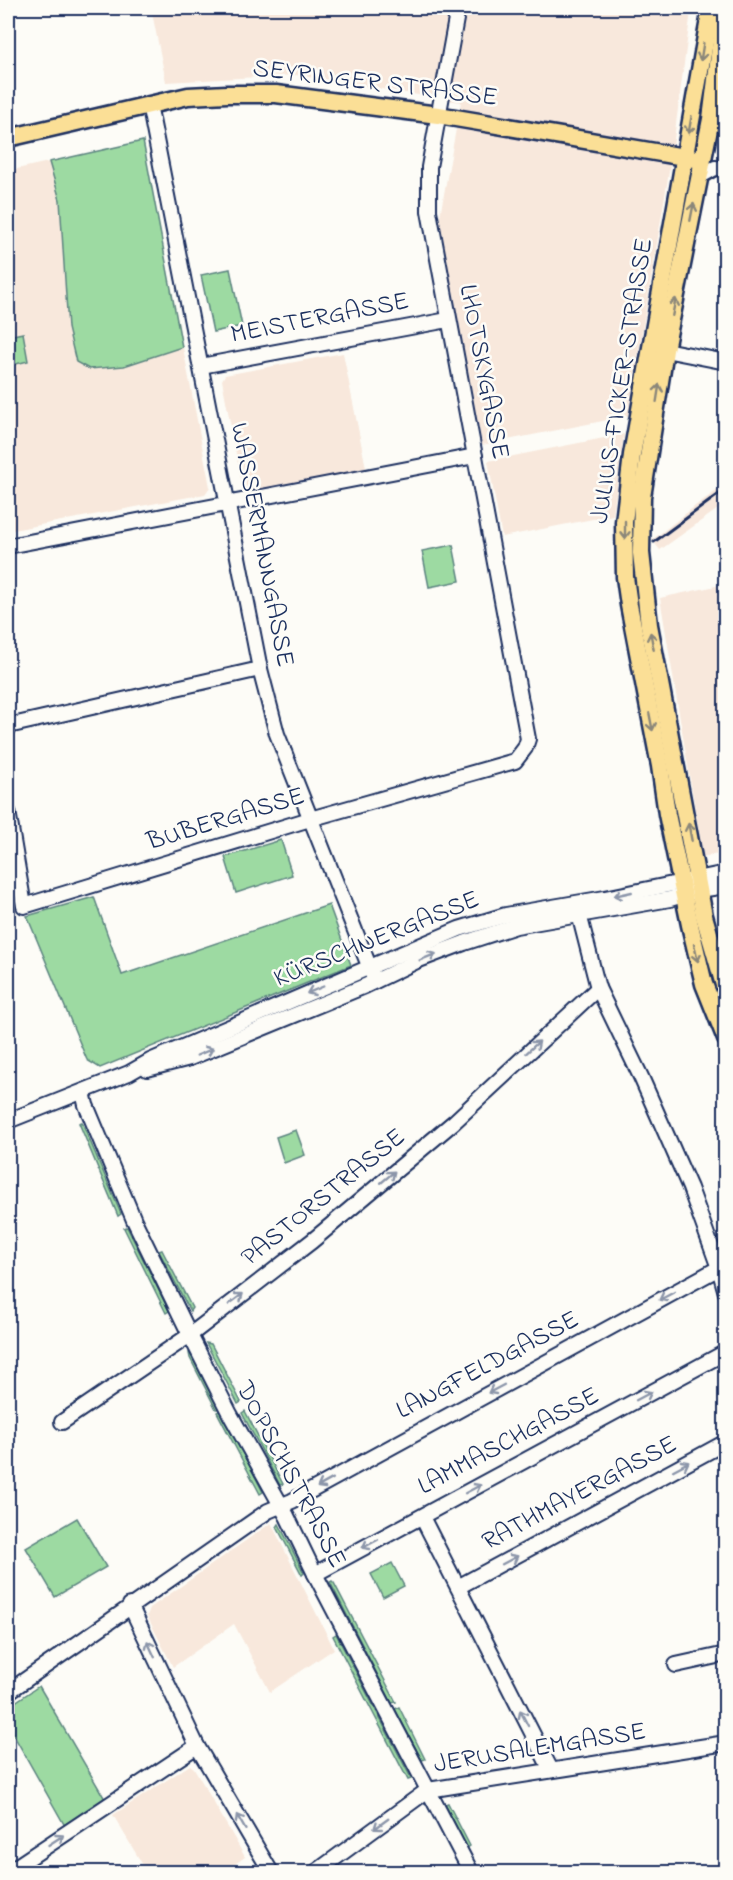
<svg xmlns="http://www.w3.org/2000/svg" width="733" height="1880" viewBox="0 0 733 1880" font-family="'Indie Flower',sans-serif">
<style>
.built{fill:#f8e8dc}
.green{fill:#9ddaa2;stroke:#5c8480;stroke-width:1.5}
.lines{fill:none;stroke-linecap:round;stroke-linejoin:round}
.minor-casing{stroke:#1b2f5e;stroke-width:18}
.major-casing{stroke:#1b2f5e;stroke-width:21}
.minor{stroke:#fdfcf7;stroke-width:14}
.major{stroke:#fbdf96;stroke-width:16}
.rail{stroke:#1b2f5e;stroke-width:3}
.oneway{stroke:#8b877a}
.oneway2{stroke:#8c96aa}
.labels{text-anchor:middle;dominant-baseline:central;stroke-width:5;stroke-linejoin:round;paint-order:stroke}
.street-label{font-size:26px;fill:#1b2f5e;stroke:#fdfcf7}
</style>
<rect width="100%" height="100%" fill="#fdfcf7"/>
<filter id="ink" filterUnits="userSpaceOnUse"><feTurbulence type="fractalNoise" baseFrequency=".0167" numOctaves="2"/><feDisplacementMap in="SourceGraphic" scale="12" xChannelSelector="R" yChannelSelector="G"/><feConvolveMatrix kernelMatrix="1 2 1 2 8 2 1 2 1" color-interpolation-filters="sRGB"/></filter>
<g filter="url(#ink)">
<g class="built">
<path d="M151,8h515l25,3 -19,143 -44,262 -146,29 -43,-224 22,-119 -165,-27 -130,7z"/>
<path d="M143,141l67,346 -5,7 -197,37v-360z"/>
<path d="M343,353l24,120 -123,22 -22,-115 3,-5z"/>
<path d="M624,434l-11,81 -111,22 -14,-76z"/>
<path d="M725,485v19l-65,46 -8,-10 47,-37z"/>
<path d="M725,584v268l-22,5 -43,-259z"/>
<path d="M271,1523l63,126 -64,43 -36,-68 -61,43 -26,-51 3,-8z"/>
<path d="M190,1765l4,3 51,89 -21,15h-77l-34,-57z"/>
</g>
<g class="green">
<path d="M143,141l39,206 -58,19 -35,3 -13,-7 -8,-34 -8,-128 -11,-38z"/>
<path d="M230,269l12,57 -29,6 -12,-57z"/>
<path d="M23,333l5,28 -20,5v-30z"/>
<path d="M453,545l7,36 -31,6 -7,-36z"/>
<path d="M281,840l11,35 -56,18 -11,-36z"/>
<path d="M94,897l28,78 207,-70 22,60 -251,103 -13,-8 -60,-144z"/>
<path d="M82,1122l39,92 -3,2 -39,-93z"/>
<path d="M296,1130l9,25 -21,8 -8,-26z"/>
<path d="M127,1227l42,84 -3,2 -42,-85z"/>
<path d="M162,1250l30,58 -2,3 -31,-60z"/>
<path d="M206,1343l5,1 30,58 -3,2z"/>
<path d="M189,1353h2l27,52v4h-2l-26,-51z"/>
<path d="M221,1410l42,82 -3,2 -43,-82z"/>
<path d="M245,1411l38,73 -3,1 -38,-72z"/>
<path d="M77,1518l29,49 -51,30 -29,-49z"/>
<path d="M279,1524l25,49 -2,2 -25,-48z"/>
<path d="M392,1563l12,23 -21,11 -12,-23z"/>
<path d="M332,1581l2,2 62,119 -4,1 -62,-121z"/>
<path d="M336,1634l74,142 1,3 -3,1 -75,-144z"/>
<path d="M39,1686l66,113 -40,27 -57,-101v-18z"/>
<path d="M399,1707l26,52 -3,1 -27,-51z"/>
<path d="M448,1803l22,43 -3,2 -22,-44z"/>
</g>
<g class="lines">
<defs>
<g id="minor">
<path d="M149,104l111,565 17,65 98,247"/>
<path d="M699,177l16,-9 11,1"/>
<path d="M665,350l61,12"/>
<path d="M201,366l247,-46"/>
<path d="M8,546l467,-90"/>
<path d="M8,726l252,-57"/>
<path d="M8,811l16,95 286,-87 205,-58 10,-13 3,-9 -99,-528v-44l29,-159"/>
<path d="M579,914l19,74 43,89 49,111 29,80 7,25"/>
<path d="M147,1069l43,-11 175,-72 54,-26 45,-17 52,-17 154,-27 29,-9 27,-4"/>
<path d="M83,1092l3,13 48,115 56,115 40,79 57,102 28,58 156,298"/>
<path d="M8,1121l121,-48 21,-12 309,-132 47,-14 99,-17 121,-25"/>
<path d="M62,1422l128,-87 122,-94 142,-119 144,-134"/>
<path d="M422,1517l129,253"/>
<path d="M315,1574l411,-222"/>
<path d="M458,1587l268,-145"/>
<path d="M130,1605l67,141 74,126"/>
<path d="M676,1665l50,-11"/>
<path d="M8,1692l260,-181 24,-10 427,-233"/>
<path d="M8,1872l189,-126"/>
<path d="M316,1872l112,-82 298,-47"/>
</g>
<g id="major">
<path d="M711,8l-79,447 -8,67 1,55 4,28 31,161 7,48 23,111 14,59 22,55"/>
<path d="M725,8l-14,111 -46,231 -23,147 -1,56 8,72 55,291 22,76"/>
<path d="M8,138l180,-42 39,-2h49l162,21 258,44"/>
</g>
</defs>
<use href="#minor" class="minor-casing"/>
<use href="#major" class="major-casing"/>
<use href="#minor" class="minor"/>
<use href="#major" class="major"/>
<path class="rail" d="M654,542l72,-53"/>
</g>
<defs><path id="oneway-shaft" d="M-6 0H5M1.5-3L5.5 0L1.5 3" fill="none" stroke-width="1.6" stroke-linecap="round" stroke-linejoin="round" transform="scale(1.5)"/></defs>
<g class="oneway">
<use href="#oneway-shaft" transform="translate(702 52) rotate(99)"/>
<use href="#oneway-shaft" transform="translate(690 125) rotate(100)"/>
<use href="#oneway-shaft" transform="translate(692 212) rotate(-79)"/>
<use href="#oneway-shaft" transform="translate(674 307) rotate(-79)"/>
<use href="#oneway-shaft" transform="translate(658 393) rotate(-81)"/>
<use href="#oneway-shaft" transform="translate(625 530) rotate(90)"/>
<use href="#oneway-shaft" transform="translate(652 641) rotate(-101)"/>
<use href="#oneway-shaft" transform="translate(651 722) rotate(79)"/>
<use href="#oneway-shaft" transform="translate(690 832) rotate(-101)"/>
<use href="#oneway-shaft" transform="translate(696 953) rotate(77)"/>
</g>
<g class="oneway2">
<use href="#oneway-shaft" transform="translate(623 894) rotate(167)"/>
<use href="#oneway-shaft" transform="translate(428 957) rotate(-22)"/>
<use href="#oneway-shaft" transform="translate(315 990) rotate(157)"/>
<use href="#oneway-shaft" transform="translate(533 1047) rotate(-42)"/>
<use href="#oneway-shaft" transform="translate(205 1052) rotate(-23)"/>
<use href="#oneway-shaft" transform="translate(388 1177) rotate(-40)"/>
<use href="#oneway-shaft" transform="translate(667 1296) rotate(152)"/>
<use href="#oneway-shaft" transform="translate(236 1299) rotate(-37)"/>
<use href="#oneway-shaft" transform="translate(496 1389) rotate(152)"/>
<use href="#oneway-shaft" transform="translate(644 1396) rotate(-28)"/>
<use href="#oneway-shaft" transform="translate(681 1466) rotate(-28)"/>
<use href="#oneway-shaft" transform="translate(325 1483) rotate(151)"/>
<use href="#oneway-shaft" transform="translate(473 1489) rotate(-28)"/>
<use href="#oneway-shaft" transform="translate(370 1544) rotate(152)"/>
<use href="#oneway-shaft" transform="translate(510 1560) rotate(-28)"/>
<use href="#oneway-shaft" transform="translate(151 1649) rotate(-115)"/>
<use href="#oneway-shaft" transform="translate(524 1718) rotate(-117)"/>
<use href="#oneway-shaft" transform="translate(241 1822) rotate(-120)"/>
<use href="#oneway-shaft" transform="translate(381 1824) rotate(144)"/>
<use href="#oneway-shaft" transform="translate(56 1840) rotate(-33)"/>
</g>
</g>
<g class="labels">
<g class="street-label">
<text transform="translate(375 84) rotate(7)">SEYRINGER STRASSE</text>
<text transform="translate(320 319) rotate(-11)">MEISTERGASSE</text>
<text transform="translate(483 372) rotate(79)">LHOTSKYGASSE</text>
<text transform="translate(623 381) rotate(-81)">JULIUS-FICKER-STRASSE</text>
<text transform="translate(261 545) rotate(79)">WASSERMANNGASSE</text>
<text transform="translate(226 820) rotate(-17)">BUBERGASSE</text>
<text transform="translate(377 940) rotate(-22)">KÜRSCHNERGASSE</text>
<text transform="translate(324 1198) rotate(-39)">PASTORSTRASSE</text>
<text transform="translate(488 1366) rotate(-28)">LANGFELDGASSE</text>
<text transform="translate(509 1442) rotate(-28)">LAMMASCHGASSE</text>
<text transform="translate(290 1475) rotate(62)">DOPSCHSTRASSE</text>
<text transform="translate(580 1494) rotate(-28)">RATHMAYERGASSE</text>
<text transform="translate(540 1749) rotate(-9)">JERUSALEMGASSE</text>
</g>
</g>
<rect width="733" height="1880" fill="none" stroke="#fdfcf7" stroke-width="30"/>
<rect x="15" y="15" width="703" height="1850" fill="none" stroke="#1b2f5e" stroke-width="2" filter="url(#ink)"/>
</svg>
